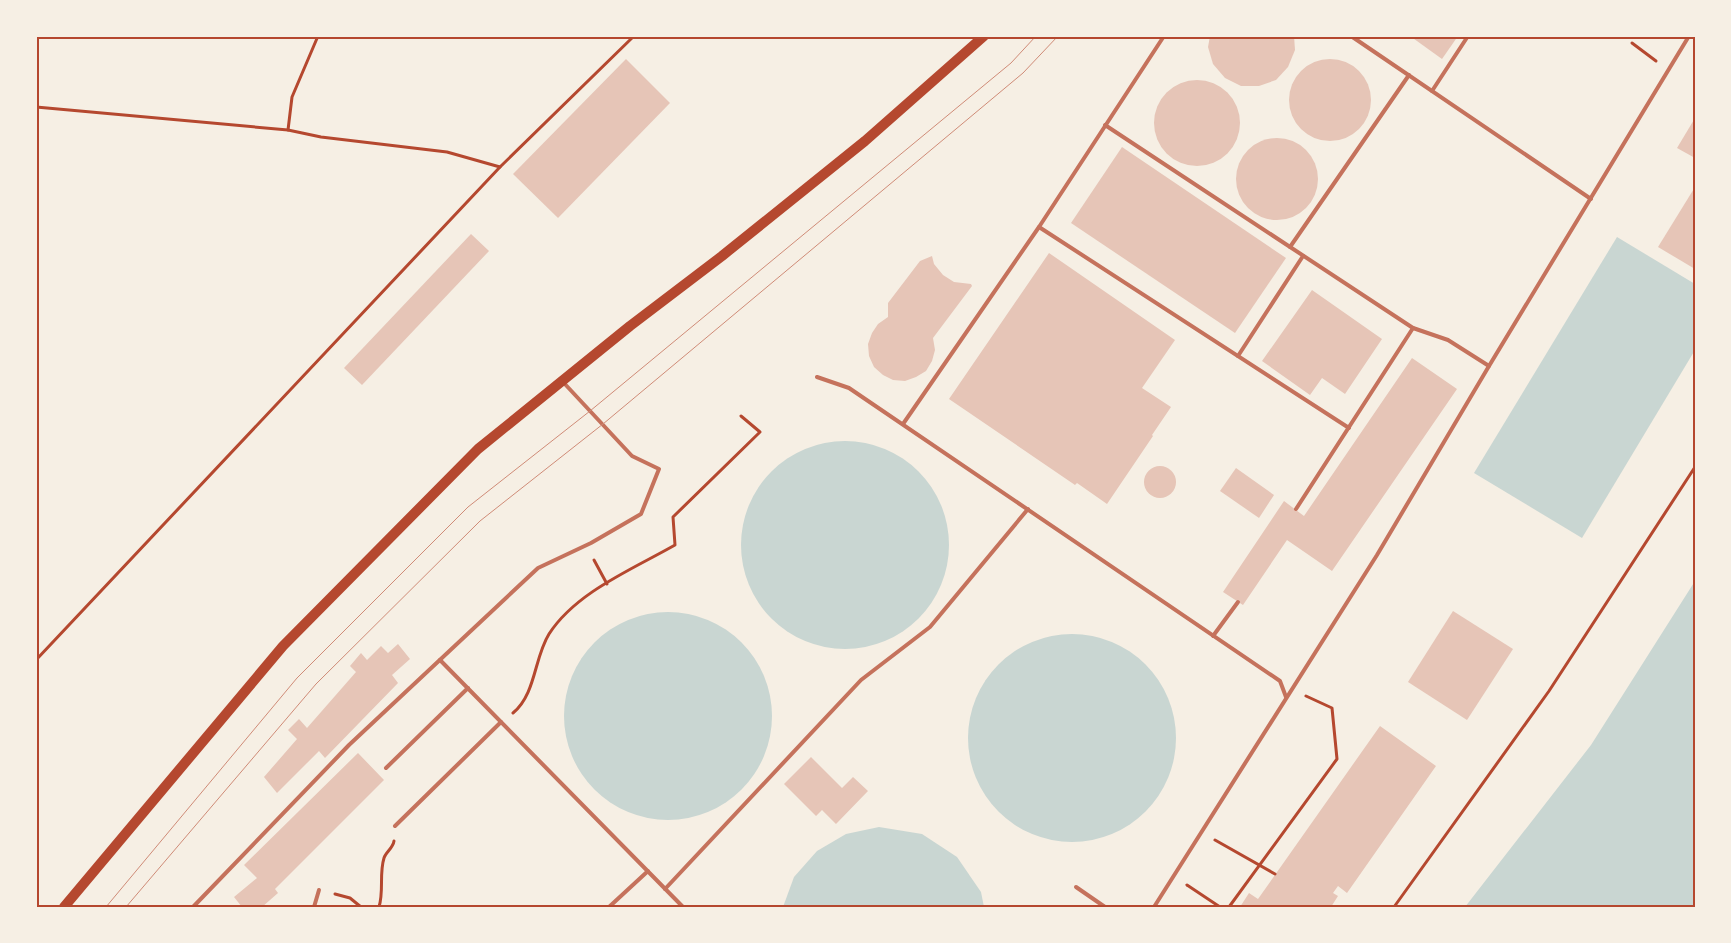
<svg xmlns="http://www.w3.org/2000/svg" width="1731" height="943" viewBox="0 0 1731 943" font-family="Arial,sans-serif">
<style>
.water{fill:#c9d6d2}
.building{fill:#e6c5b7}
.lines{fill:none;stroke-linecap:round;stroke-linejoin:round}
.path{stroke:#b5482f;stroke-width:3}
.service{stroke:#c5725c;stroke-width:4}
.secondary{stroke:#b5482f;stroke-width:10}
.tram{stroke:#cf8b77;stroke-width:1}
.neatline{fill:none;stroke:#b5482f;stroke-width:2}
</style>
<rect width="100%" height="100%" fill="#f6efe4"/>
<g class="water">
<path d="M1617,237l78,47v66l-113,188 -108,-65z"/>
<circle cx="845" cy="545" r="104"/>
<path d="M1695,581v326h-230l126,-162z"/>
<circle cx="668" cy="716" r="104"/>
<circle cx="1072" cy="738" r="104"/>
<path d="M879,827l43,7 35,23 24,35 3,15h-201l11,-30 23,-26 29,-17z"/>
</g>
<g class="building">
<path d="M1210,36h84l1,14 -7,17 -12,13 -17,6h-18l-16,-8 -12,-14 -5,-17z"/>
<path d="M1410,36h48l-16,23z"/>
<circle cx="1330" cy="100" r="41"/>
<path d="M626,59l44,44 -112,115 -45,-44z"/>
<circle cx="1197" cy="123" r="43"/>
<path d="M1695,118v40l-18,-10z"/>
<circle cx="1277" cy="179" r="41"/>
<path d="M1122,147l164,111 -51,75 -164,-110z"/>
<path d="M1695,187v82l-37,-22z"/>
<path d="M471,234l18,17 -127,134 -18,-17z"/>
<path d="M1049,253l126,87 -33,48 29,19 -19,28 1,1 -46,68 -30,-21 -2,2 -126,-86z"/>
<path d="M932,256l2,8 9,11 11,7 17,2 1,2 -39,52 2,12 -3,11 -6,10 -10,6 -11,4 -12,-1 -10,-5 -9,-8 -5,-11 -1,-12 4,-11 6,-9 10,-7v-14l32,-42z"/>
<path d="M1312,290l70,49 -37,55 -23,-16 -12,17 -48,-34z"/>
<path d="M1412,358l45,31 -125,182 -45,-31 -44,65 -20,-13 61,-91 20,15z"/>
<circle cx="1160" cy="482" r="16"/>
<path d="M1236,468l38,27 -15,23 -39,-27z"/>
<path d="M1453,611l60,38 -46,71 -59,-38z"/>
<path d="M398,644l12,15 -18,16 6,8 -73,75 -6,-7 -42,42 -13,-16 33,-38 -9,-9 11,-11 8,9 49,-56 -6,-6 11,-13 6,7 14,-14 7,7z"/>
<path d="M1380,726l56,40 -89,127 -9,-7 -5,7 5,3 -7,11h-91l9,-14 9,6z"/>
<path d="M358,753l26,27 -109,109 3,4 -16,14h-20l-8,-10 23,-19 -13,-13z"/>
<path d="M811,757l31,31 11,-11 15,14 -32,33 -14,-14 -6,6 -32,-32z"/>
</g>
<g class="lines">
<g class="path">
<path d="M1632,43l24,18"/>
<path d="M36,107l252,23 33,7 126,15 53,15 -464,493"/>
<path d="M288,130l4,-33 26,-61"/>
<path d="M500,167l134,-131"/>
<path d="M594,560l13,24"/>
<path d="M513,713c23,-19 21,-55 36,-79 27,-42 84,-65 126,-89l-2,-28 87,-85 -19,-16"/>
<path d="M1215,840l60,34"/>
<path d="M1187,885l33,22"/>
<path d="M335,894l15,4 11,9"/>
<path d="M379,907c5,-16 0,-33 5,-49 2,-6 9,-10 10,-17"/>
<path d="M1229,907l108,-148 -5,-51 -26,-12"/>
<path d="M1394,907l155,-216 146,-224"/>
</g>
<g class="service">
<path d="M1351,36l240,163"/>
<path d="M1432,91l36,-55"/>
<path d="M1105,125l308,203 35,12 41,26"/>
<path d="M1039,227l310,201"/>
<path d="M1290,247l119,-172"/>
<path d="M1238,356l65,-100"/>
<path d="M817,377l32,11 431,293 6,16"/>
<path d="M903,424l136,-197 125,-191"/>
<path d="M1296,509l117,-181"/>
<path d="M1213,636l25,-34"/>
<path d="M440,660l243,247"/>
<path d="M386,768l82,-80"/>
<path d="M395,826l106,-104"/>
<path d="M1076,887l29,20"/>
<path d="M665,889l196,-209 69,-53 98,-118"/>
<path d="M193,907l156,-162 189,-177 53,-25 50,-29 18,-45 -27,-13 -69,-74"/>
<path d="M314,907l5,-17"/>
<path d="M609,907l39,-36"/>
<path d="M1154,907l223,-352 112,-189 200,-330"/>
</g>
<path class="secondary" d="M64,907l219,-261 195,-197 152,-123 92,-70 143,-115 119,-105"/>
<g class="tram">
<path d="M106,907l191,-229 171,-171 122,-96 421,-348 25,-27"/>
<path d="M126,907l190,-223 164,-163 123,-97 420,-351 35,-37"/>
</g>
</g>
<rect width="1731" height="943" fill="none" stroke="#f6efe4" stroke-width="75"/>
<rect x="38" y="38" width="1656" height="868" class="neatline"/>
</svg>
